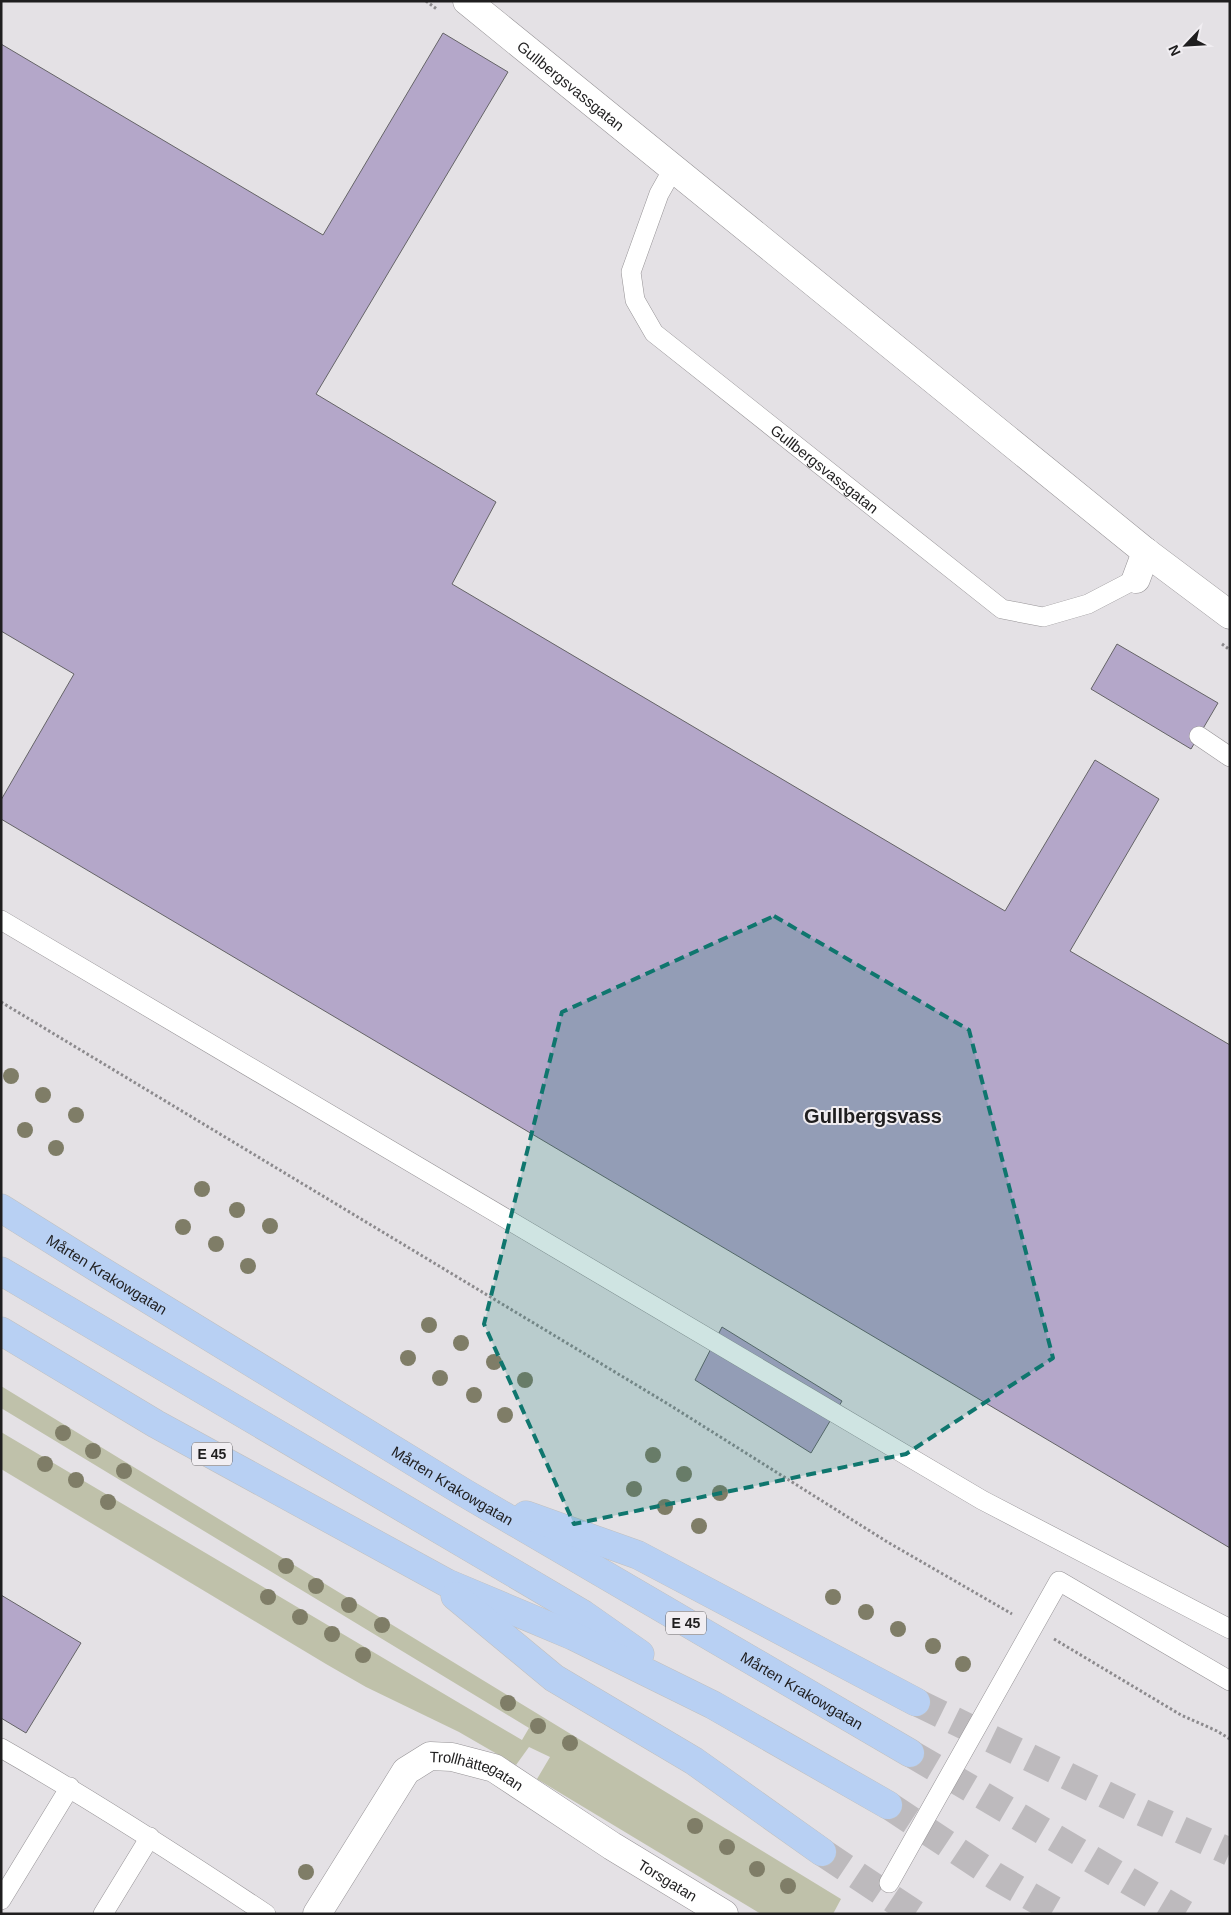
<svg xmlns="http://www.w3.org/2000/svg" width="1231" height="1915" viewBox="0 0 1231 1915" font-family="Helvetica,sans-serif">
<style>
.green{fill:#bfc1aa}
.building{fill:#b4a7c9;stroke:#656467}
.lines{fill:none;stroke-linecap:round;stroke-linejoin:round}
.highway-tunnel{stroke:#bdbabd;stroke-width:28;stroke-dasharray:28 14;stroke-linecap:butt}
.lane-casing{stroke:#969396;stroke-width:20}
.street-casing{stroke:#969396;stroke-width:29}
.secondary-casing{stroke:#969396;stroke-width:29}
.highway-casing{stroke:#c0c0c0;stroke-width:29}
.path{stroke:#8c8a8d;stroke-width:3;stroke-dasharray:2.5 2.5;stroke-linecap:butt}
.lane{stroke:#fff;stroke-width:19}
.street{stroke:#fff;stroke-width:28}
.secondary{stroke:#fff;stroke-width:28}
.highway{stroke:#b8d0f3;stroke-width:28}
.tree{fill:#7f7d67}
.marked{fill:#0f766e;fill-opacity:0.2;stroke:#0f766e;stroke-width:4;stroke-dasharray:10 6;stroke-linejoin:round}
.labels{text-anchor:middle;dominant-baseline:central;stroke-width:4;stroke-linejoin:round;paint-order:stroke}
.shield{fill:#f1eef2;stroke:#5e5c5e;stroke-width:1}
.shield-label{font-size:14px;font-weight:bold;fill:#1f1e1f}
.street-label{font-size:15px;fill:#1f1e1f;stroke:#f1eef2}
.district-label{font-size:20px;font-weight:bold;fill:#1f1e1f;stroke:#f1eef2}
</style>
<rect width="100%" height="100%" fill="#e4e1e5"/>
<path class="green" d="M1,1386l840,513 -8,15h-72l-224,-135 13,-22 -21,-10 -13,18 -57,-33 -93,-45 -40,-23 -325,-195v-37l521,308 7,-12 -528,-320z"/>
<g class="building">
<path d="M443,33l65,39 -192,322 180,108 -44,82 553,327 90,-151 64,39 -89,152 160,94v503l-1229,-729v-19l73,-126 -73,-43v-587l322,191z"/>
<path d="M1117,644l101,59 -27,46 -100,-60z"/>
<path d="M722,1327l120,74 -31,52 -116,-73z"/>
<path d="M1,1595l80,48 -55,90 -25,-15z"/>
</g>
<g class="lines">
<g class="highway-tunnel">
<path d="M916,1702l223,109 91,41"/>
<path d="M910,1753l275,161"/>
<path d="M888,1805l107,71 66,38"/>
<path d="M822,1852l93,62"/>
</g>
<defs>
<g id="lane">
<path id="s1" d="M673,169l-14,25 -28,78 4,28 19,33 348,276 41,8 45,-13 48,-25"/>
<path d="M1199,736l31,21"/>
<path d="M1,920l981,580 248,129"/>
<path d="M1,1748c91,52 178,108 265,166"/>
<path d="M889,1883l170,-302 171,100"/>
<path d="M1,1900l69,-113"/>
<path d="M103,1914l47,-77"/>
</g>
<g id="street">
<path d="M1136,579l10,-27"/>
<path id="s2" d="M317,1914l89,-143 24,-15 22,1 42,11 118,78 112,68"/>
</g>
<g id="secondary">
<path id="s3" d="M467,1l679,551 84,63"/>
</g>
<g id="highway">
<path id="s4" d="M1,1208l96,60 366,224 447,261"/>
<path d="M1,1271l582,343 57,40"/>
<path d="M1,1331l155,93 291,159 126,53 140,69 175,100"/>
<path d="M526,1515l112,40 278,147"/>
<path d="M455,1596l99,82 140,83 128,91"/>
</g>
</defs>
<use href="#lane" class="lane-casing"/>
<use href="#street" class="street-casing"/>
<use href="#secondary" class="secondary-casing"/>
<use href="#highway" class="highway-casing"/>
<g class="path">
<path d="M426,1l12,9"/>
<path d="M1222,644l8,6"/>
<path d="M1,1002l667,402 221,139 123,71"/>
<path d="M1054,1639l127,76 36,16 13,8"/>
</g>
<use href="#lane" class="lane"/>
<use href="#street" class="street"/>
<use href="#secondary" class="secondary"/>
<use href="#highway" class="highway"/>
</g>
<g class="tree">
<circle cx="11" cy="1076" r="8"/>
<circle cx="43" cy="1095" r="8"/>
<circle cx="76" cy="1115" r="8"/>
<circle cx="25" cy="1130" r="8"/>
<circle cx="56" cy="1148" r="8"/>
<circle cx="202" cy="1189" r="8"/>
<circle cx="237" cy="1210" r="8"/>
<circle cx="270" cy="1226" r="8"/>
<circle cx="183" cy="1227" r="8"/>
<circle cx="216" cy="1244" r="8"/>
<circle cx="248" cy="1266" r="8"/>
<circle cx="429" cy="1325" r="8"/>
<circle cx="461" cy="1343" r="8"/>
<circle cx="408" cy="1358" r="8"/>
<circle cx="494" cy="1362" r="8"/>
<circle cx="440" cy="1378" r="8"/>
<circle cx="525" cy="1380" r="8"/>
<circle cx="474" cy="1395" r="8"/>
<circle cx="505" cy="1415" r="8"/>
<circle cx="63" cy="1433" r="8"/>
<circle cx="93" cy="1451" r="8"/>
<circle cx="653" cy="1455" r="8"/>
<circle cx="45" cy="1464" r="8"/>
<circle cx="124" cy="1471" r="8"/>
<circle cx="684" cy="1474" r="8"/>
<circle cx="76" cy="1480" r="8"/>
<circle cx="634" cy="1489" r="8"/>
<circle cx="720" cy="1493" r="8"/>
<circle cx="108" cy="1502" r="8"/>
<circle cx="665" cy="1507" r="8"/>
<circle cx="699" cy="1526" r="8"/>
<circle cx="286" cy="1566" r="8"/>
<circle cx="316" cy="1586" r="8"/>
<circle cx="268" cy="1597" r="8"/>
<circle cx="833" cy="1597" r="8"/>
<circle cx="349" cy="1605" r="8"/>
<circle cx="866" cy="1612" r="8"/>
<circle cx="300" cy="1617" r="8"/>
<circle cx="382" cy="1625" r="8"/>
<circle cx="898" cy="1629" r="8"/>
<circle cx="332" cy="1634" r="8"/>
<circle cx="933" cy="1646" r="8"/>
<circle cx="363" cy="1655" r="8"/>
<circle cx="963" cy="1664" r="8"/>
<circle cx="508" cy="1703" r="8"/>
<circle cx="538" cy="1726" r="8"/>
<circle cx="570" cy="1743" r="8"/>
<circle cx="695" cy="1826" r="8"/>
<circle cx="727" cy="1847" r="8"/>
<circle cx="757" cy="1869" r="8"/>
<circle cx="306" cy="1872" r="8"/>
<circle cx="788" cy="1886" r="8"/>
</g>
<path class="marked" d="M774,916l195,114 84,328 -147,96 -332,70 -90,-200 78,-312z"/>
<g class="labels">
<g class="shield">
<rect x="192" y="1442.5" width="40" height="23" rx="4"/>
<rect x="666" y="1611.5" width="40" height="23" rx="4"/>
</g>
<g class="shield-label">
<text x="212" y="1454">E 45</text>
<text x="686" y="1623">E 45</text>
</g>
<g class="street-label">
<text stroke="none"><textPath href="#s3" startOffset="134">Gullbergsvassgatan</textPath></text>
<text stroke="none"><textPath href="#s1" startOffset="396">Gullbergsvassgatan</textPath></text>
<text stroke="none"><textPath href="#s4" startOffset="125">Mårten Krakowgatan</textPath></text>
<text stroke="none"><textPath href="#s4" startOffset="530">Mårten Krakowgatan</textPath></text>
<text stroke="none"><textPath href="#s4" startOffset="935">Mårten Krakowgatan</textPath></text>
<text stroke="none"><textPath href="#s2" startOffset="246">Trollhättegatan</textPath></text>
<text stroke="none"><textPath href="#s2" startOffset="469">Torsgatan</textPath></text>
</g>
<g class="district-label">
<text x="873" y="1116">Gullbergsvass</text>
</g>
</g>
<rect width="1231" height="1915" fill="none" stroke="#1f1e1f" stroke-width="5"/>
<g transform="translate(1186 45) rotate(245)" stroke="#f1eef2" stroke-width="4" paint-order="stroke">
<path d="M0-4L9 19L0 12L-9 19Z" fill="#1f1e1f"/>
<text y="-8" font-size="14" font-weight="bold" text-anchor="middle" fill="#1f1e1f">N</text>
</g>
</svg>
